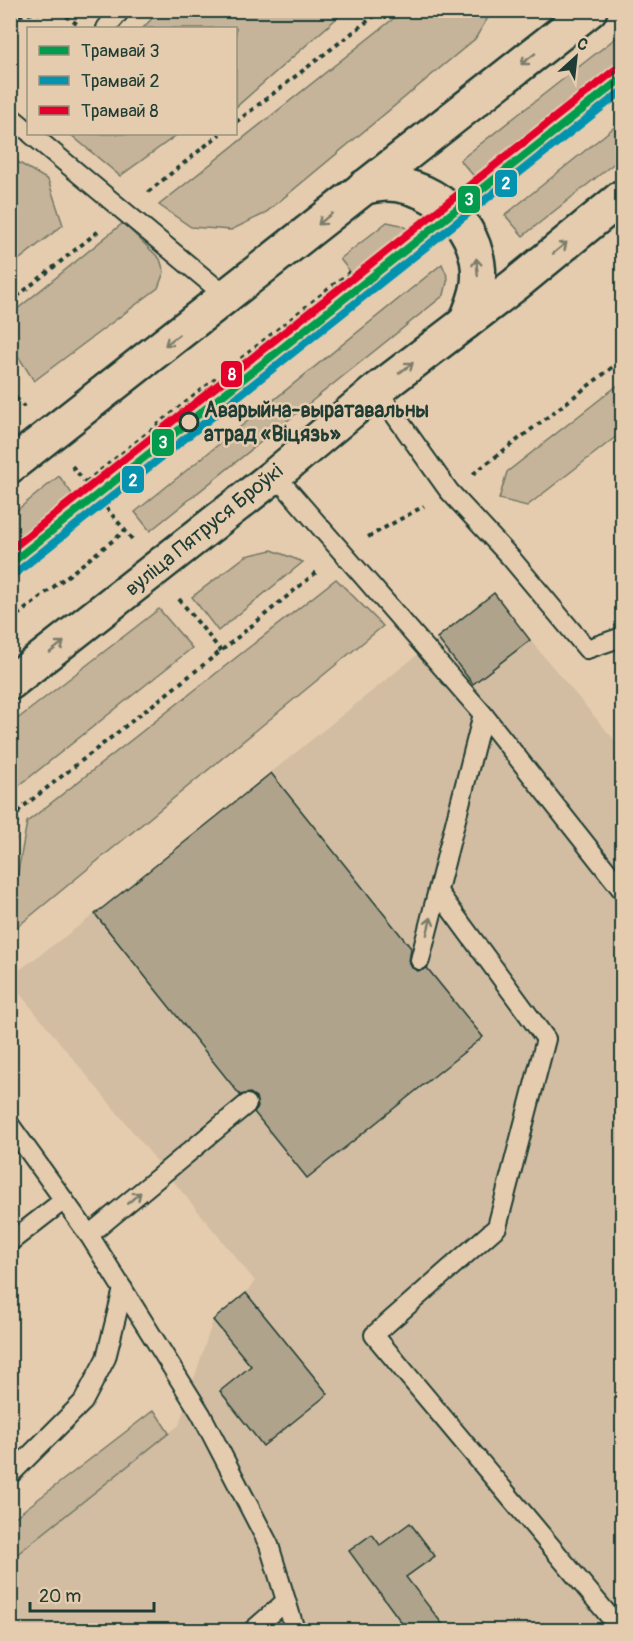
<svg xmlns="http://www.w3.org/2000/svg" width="633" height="1641" viewBox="0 0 633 1641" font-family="Pangolin,sans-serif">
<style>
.built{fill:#d2bda2}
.green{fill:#c5b49a;stroke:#727867;stroke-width:1.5}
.building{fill:#afa38c;stroke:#1f3d34;stroke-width:1.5}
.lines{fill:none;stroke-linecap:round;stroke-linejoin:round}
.lane-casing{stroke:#1f3d34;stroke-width:22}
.primary-casing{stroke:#1f3d34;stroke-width:38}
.path{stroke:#1f3d34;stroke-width:4;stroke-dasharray:4.5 4.5;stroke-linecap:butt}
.lane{stroke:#e6ccae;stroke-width:18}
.primary{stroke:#e6ccae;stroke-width:33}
.tram-1-casing{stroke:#e6ccae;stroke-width:12}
.tram-2-casing{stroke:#e6ccae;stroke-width:12}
.tram-3-casing{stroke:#e6ccae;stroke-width:12}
.tram-1{stroke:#039c4e;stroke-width:8}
.tram-2{stroke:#0693af;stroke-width:8}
.tram-3{stroke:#e4002b;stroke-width:8}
.oneway{stroke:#797d6b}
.stop-dot{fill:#e6ccae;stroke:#1f3d34;stroke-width:3}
.labels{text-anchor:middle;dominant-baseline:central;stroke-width:5;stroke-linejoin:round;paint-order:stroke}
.stop-label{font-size:21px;font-weight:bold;fill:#1f3d34;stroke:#e6ccae;text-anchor:start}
.street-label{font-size:21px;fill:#1f3d34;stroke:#e6ccae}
.line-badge{stroke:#e6ccae;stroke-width:2}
.badge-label{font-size:16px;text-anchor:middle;font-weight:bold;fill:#fff}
</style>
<rect width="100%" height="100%" fill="#e6ccae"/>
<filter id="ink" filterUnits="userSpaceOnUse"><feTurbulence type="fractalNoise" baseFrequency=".0167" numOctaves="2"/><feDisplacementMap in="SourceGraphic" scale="12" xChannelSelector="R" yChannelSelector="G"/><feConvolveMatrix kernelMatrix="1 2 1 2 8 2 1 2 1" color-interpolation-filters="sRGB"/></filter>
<g filter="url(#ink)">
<path class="built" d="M494,593l36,47 92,109v881h-611v-71l168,-134 34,-105 33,-27 9,-12 -244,-298 -1,-6 85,-63z"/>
<g class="green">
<path d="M159,11v-1l186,1 -109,96v-79h-93z"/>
<path d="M403,11h89l-17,28 -211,175 -33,16 -40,-3 -32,-22z"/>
<path d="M622,33v35l-144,113 -18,-21z"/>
<path d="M622,121v36l-99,79 -18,-21z"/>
<path d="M70,134h108l-58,42z"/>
<path d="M11,158l37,22 15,45 -52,41z"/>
<path d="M387,222l14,3 13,8 -58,46 -16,-20z"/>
<path d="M123,223l37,36 4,13 -6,16 -124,93 -23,-36 4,-34z"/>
<path d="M442,264l6,14 -4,17 -294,236 -15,-19z"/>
<path d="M622,382v50l-95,74 -28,-7 8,-27z"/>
<path d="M59,476l14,19 -62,51v-31z"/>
<path d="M272,550l31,12 -85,69 -26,-34 54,-41z"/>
<path d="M336,579l47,47 -372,306v-21l16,-89z"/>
<path d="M159,609l33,39 -181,144v-68z"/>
<path d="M154,1410l15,23 -158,126v-39z"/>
</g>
<g class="building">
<path d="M494,593l36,47 -57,44 -36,-46z"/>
<path d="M271,773l140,175 -2,14 3,6 6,3 9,-3 56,69 -176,141 -53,-66 4,-5 -2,-10 -6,-4 -10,2 -145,-181z"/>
<path d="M246,1293l82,101 -65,52 -43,-55 31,-25 -38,-46z"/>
<path d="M410,1523l25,33 -29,21 41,53h-40l-58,-79 23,-17 8,11z"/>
</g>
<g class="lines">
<defs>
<g id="lane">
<path d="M106,28l15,-18"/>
<path d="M10,116l18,15"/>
<path d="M31,134l196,163"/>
<path d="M377,390l72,101 62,67 76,91 35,-12"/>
<path d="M275,475l208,239 -63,246"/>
<path d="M483,714l139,176"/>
<path d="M438,892l108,147 -49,188 -123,108 247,295"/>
<path d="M10,1125l79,110 112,179 68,131 26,85"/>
<path d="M89,1235l158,-131"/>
<path d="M10,1242l54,-42"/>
<path d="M10,1475l73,-73 23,-44 17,-69"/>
<path d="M253,1630l33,-29"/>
</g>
<g id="primary">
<path d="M364,187c7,-1 15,-3 23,-3 51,1 97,47 91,100 -2,14 -7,26 -13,39"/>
<path d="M10,466l580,-456"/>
<path d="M10,683l265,-208 102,-85 139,-106 106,-87"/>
</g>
</defs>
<use href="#lane" class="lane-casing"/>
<use href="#primary" class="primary-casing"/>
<g class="path">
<path d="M59,10l19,15"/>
<path d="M10,17l43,-7"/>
<path d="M236,122l146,-112"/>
<path d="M148,192l72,-58"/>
<path d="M10,302l90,-72"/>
<path d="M10,391l14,16"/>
<path d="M72,466l60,73"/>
<path d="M473,474l149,-114"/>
<path d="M86,482l264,-210"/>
<path d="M368,537l56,-31"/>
<path d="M179,599l42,52"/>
<path d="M10,621l115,-90"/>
<path d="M10,817l211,-166 98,-81"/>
<path d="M10,859l9,-49"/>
</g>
<use href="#lane" class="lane"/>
<use href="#primary" class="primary"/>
<defs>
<path id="tram-1" d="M10,564l612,-486"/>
<path id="tram-2" d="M17,572l605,-481"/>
<path id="tram-3" d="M10,550l605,-480"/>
</defs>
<use href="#tram-1" class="tram-1-casing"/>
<use href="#tram-2" class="tram-2-casing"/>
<use href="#tram-3" class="tram-3-casing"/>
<use href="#tram-1" class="tram-1"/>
<use href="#tram-2" class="tram-2"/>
<use href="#tram-3" class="tram-3"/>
</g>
<defs><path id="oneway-shaft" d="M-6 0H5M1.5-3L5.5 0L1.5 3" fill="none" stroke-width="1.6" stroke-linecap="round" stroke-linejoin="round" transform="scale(1.5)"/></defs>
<g class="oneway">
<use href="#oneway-shaft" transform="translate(528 59) rotate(142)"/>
<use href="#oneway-shaft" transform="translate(325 219) rotate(141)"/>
<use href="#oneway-shaft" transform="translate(560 248) rotate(-39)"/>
<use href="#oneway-shaft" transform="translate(477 267) rotate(-95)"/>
<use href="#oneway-shaft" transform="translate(172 340) rotate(142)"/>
<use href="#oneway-shaft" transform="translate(406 368) rotate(-37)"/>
<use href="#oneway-shaft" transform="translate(57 647) rotate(-38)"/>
<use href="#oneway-shaft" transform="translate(429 926) rotate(-76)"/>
<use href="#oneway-shaft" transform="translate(134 1198) rotate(-40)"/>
</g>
</g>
<circle class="stop-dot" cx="189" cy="422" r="9"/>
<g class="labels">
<g class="stop-label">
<text x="204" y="410">Аварыйна-выратавальны<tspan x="204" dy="24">атрад «Віцязь»</tspan></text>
</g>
<g class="street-label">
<text transform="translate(204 530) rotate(-39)">вуліца Пятруся Броўкі</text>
</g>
</g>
<g class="line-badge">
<rect x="494" y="169" width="24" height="29" rx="6" fill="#0693af"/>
<rect x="457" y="185" width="24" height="29" rx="6" fill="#039c4e"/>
<rect x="220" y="360" width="23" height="28" rx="6" fill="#e4002b"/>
<rect x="151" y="428" width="24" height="29" rx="6" fill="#039c4e"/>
<rect x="121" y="465" width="24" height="29" rx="6" fill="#0693af"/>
</g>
<g class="badge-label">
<text x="506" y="189">2</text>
<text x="469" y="205">3</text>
<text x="232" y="380">8</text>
<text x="163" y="448">3</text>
<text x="133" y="486">2</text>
</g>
<rect width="633" height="1641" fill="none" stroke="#e6ccae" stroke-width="36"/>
<rect x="18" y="18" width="597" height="1605" fill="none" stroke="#1f3d34" stroke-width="2" filter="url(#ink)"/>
<rect x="27" y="27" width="210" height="108" fill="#e6ccae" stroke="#96937d" stroke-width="1.5"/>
<rect x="39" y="46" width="30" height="9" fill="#039c4e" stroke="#96937d" stroke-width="1.5"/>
<text x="81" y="57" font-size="18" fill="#1f3d34">Трамвай 3</text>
<rect x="39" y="76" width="30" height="9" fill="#0693af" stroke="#96937d" stroke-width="1.5"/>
<text x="81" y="87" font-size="18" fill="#1f3d34">Трамвай 2</text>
<rect x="39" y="106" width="30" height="9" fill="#e4002b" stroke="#96937d" stroke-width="1.5"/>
<text x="81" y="117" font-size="18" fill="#1f3d34">Трамвай 8</text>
<g transform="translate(576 57) rotate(27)" stroke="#e6ccae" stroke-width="4.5" paint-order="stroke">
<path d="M0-4.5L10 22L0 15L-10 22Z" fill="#1f3d34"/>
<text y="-9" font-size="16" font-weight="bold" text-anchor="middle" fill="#1f3d34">С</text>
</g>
<path d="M30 1602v9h124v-9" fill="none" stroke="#1f3d34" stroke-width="3"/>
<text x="39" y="1602" font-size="18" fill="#1f3d34" stroke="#e6ccae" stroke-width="4.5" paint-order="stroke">20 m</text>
</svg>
